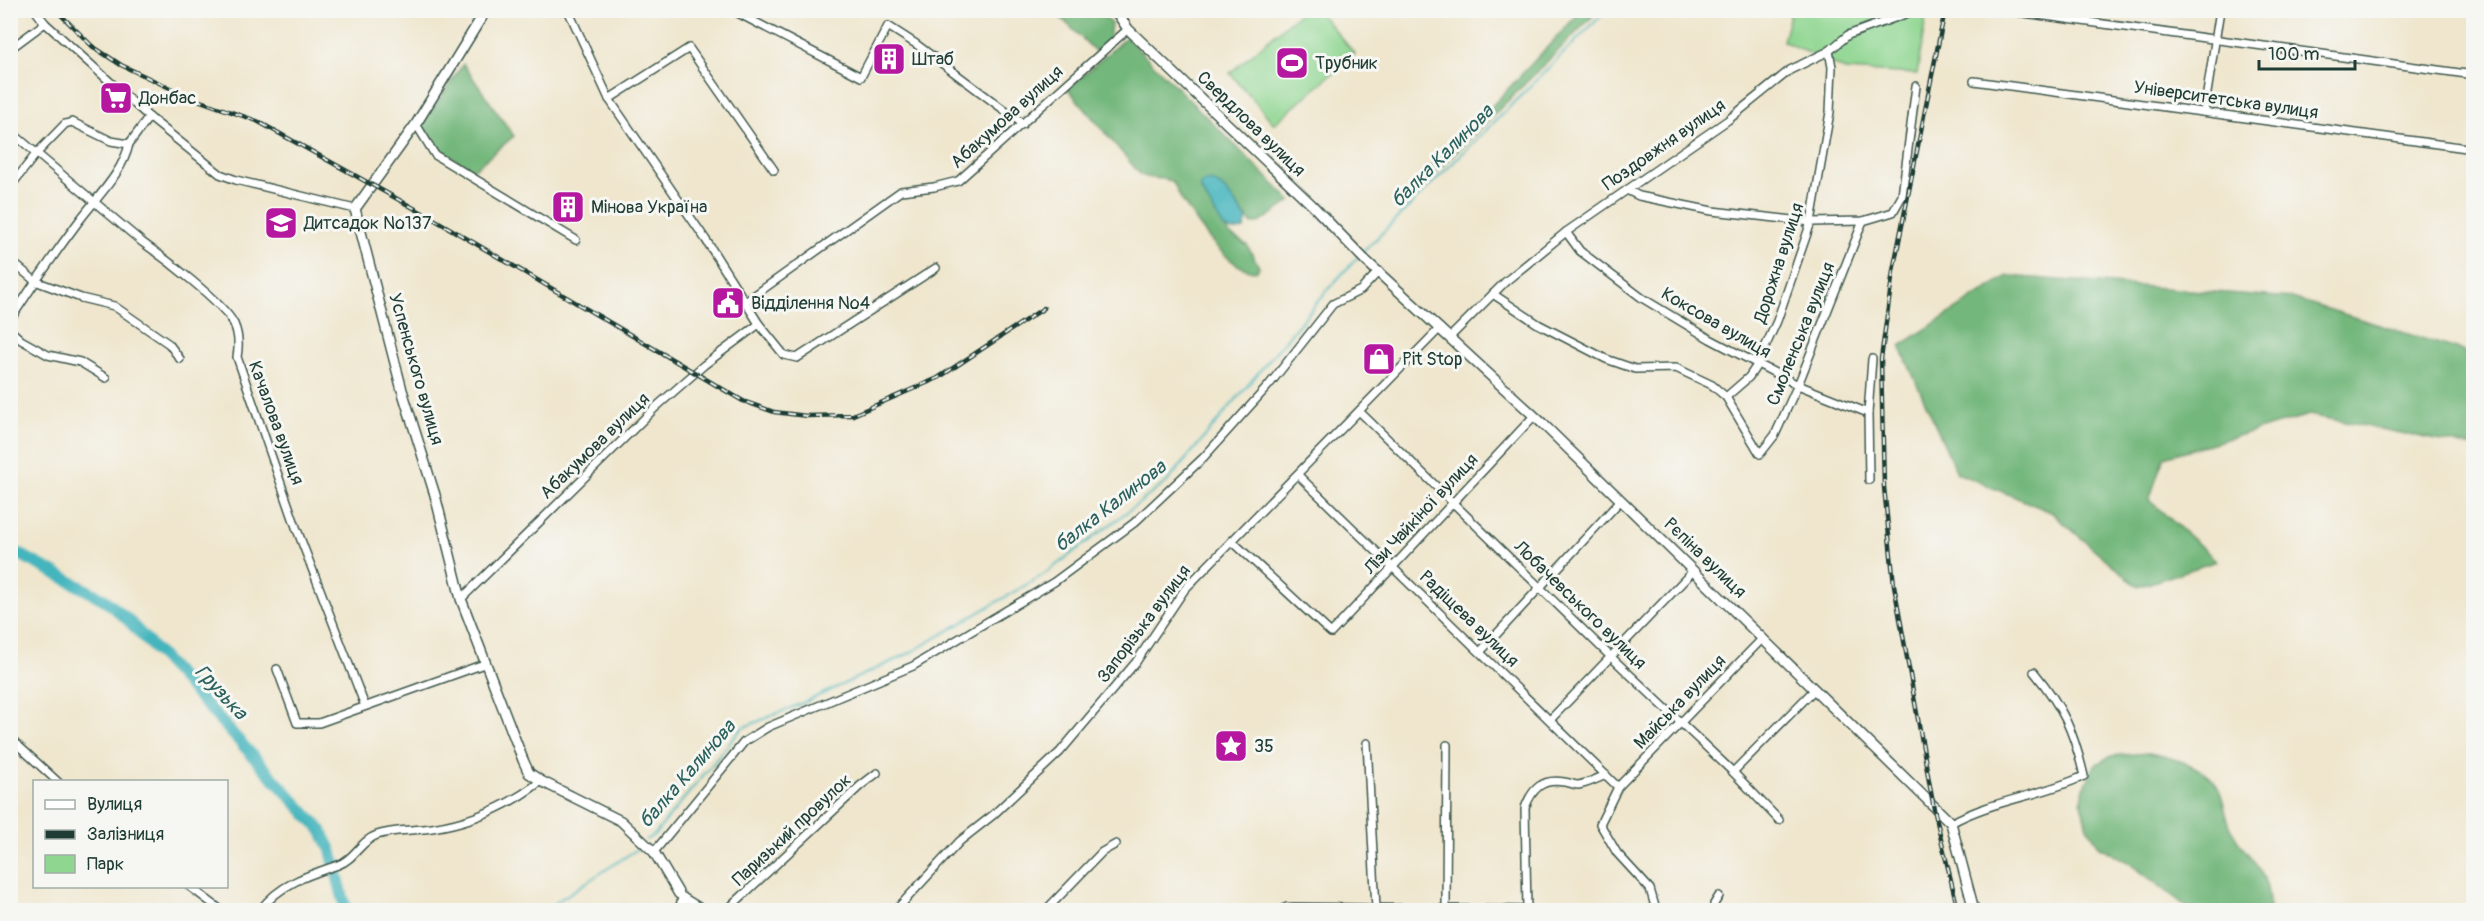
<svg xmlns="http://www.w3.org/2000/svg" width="2484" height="921" viewBox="0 0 2484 921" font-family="Pangolin,sans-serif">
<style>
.green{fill:#8fd691;stroke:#578a62;stroke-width:1.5}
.forest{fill:#73b77b;stroke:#497a58;stroke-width:1.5}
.water{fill:#45b5bd;stroke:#327978;stroke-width:1.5}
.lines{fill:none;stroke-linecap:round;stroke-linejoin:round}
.stream{stroke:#45b5bd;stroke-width:2}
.river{stroke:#45b5bd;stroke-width:12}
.minor-casing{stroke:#3e564b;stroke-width:10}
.tertiary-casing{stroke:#3e564b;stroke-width:12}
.minor{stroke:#fff;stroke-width:7}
.tertiary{stroke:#fff;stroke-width:9}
.rail-casing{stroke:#1f3d34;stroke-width:4.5}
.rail{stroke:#f6f6f2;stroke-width:2;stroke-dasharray:7;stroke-linecap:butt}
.labels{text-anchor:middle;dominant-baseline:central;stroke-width:6;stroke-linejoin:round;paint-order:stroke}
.poi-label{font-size:18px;fill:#1f3d34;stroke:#f6f6f2;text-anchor:start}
.street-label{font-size:18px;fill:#1f3d34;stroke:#f6f6f2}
.water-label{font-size:20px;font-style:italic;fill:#2a615d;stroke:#f6f6f2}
</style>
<rect width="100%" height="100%" fill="#f6f6f2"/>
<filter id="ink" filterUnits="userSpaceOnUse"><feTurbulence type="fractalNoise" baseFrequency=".0167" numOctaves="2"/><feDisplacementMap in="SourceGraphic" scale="12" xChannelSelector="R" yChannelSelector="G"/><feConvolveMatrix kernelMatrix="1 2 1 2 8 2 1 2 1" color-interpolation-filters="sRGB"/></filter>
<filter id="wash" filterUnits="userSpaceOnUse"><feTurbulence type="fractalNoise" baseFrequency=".008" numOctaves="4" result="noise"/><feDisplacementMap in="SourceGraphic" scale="24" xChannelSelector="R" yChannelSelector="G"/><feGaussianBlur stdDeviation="1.35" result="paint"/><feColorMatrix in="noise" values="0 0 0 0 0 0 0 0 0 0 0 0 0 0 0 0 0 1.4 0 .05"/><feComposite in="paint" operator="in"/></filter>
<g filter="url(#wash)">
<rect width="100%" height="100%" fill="#efe6cd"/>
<g class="green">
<path d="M1302,11h16l37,43 -81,70 -44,-51z"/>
<path d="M1791,11h136l-10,63 -72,-4 -62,-29z"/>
</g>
<g class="forest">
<path d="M1582,10l16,1 -194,193 -6,-5 79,-77z"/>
<path d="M1054,11h46l11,12 -2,19 -12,11z"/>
<path d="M1126,37l165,164 -30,21 -9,2 -25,-31 -23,-11 -3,2v6l28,44 18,11 12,22 -2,4c-29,1 -62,-51 -77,-74 -2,-4 -4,-9 -6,-13 -9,-10 -21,-1 -34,-10l-72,-85z"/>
<path d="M463,64l51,72 -41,34 -35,-21 -16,-24z"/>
<path d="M2007,276l285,22 181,56v93l-164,-32 -145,42 -15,43 68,61 -79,26 -87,-75 -94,-39 -57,-127z"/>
<path d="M2149,753c21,4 49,11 64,27 13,15 10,36 20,52 18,32 37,37 36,78h-78l-63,-48 -28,-15 -13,-20 -6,-24 3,-15 11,-23 15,-9z"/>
</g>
<path class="water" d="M1208,181c17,1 29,26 39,39l-3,9 -12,2 -8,-3 -23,-38v-6z"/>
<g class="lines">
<g class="stream">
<path d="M1362,253l245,-243"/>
<path d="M646,840l9,-6 87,-106 63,-26 105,-49 133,-78 124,-93 163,-195 28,-30"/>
<path d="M544,910l92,-60 6,-5"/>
</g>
<path class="river" d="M10,549l95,51 23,20 193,210 10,20 15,60"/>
</g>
</g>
<g filter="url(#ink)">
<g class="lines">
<defs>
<g id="minor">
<path d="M35,10l10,13 104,94 71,57 16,6 119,29"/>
<path d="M468,10l14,9"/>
<path d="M568,10l41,89 97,141 53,84 25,31 13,3 139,-90"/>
<path d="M732,10l129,67 27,-51 28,18 107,80"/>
<path d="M2002,10l472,65"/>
<path d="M10,49l35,-26"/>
<path d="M1974,81l500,68"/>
<path d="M609,99l80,-51 85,122"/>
<path d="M2204,112l16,-102"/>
<path d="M416,124l19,31 141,85"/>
<path d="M10,131l132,111c21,15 82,61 92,82 5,11 5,22 3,33l59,170 69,179"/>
<path d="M10,187l26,-33 29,-30 7,-2 39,19 18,3 20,-27"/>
<path d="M1627,190l12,6 73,15 99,11 52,-1 30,-9 9,-16 14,-110"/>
<path d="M1566,232l14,19 62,47 68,41 88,46 70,28"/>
<path d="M10,260l25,21 46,17 33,8 55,38 11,15"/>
<path d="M1493,294l45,30 68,35 29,10 41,-1 36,17 14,12 34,57 15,-19 25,-55 63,-159"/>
<path d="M745,302l156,-111 33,-4 24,-6 170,-152"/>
<path d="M10,320c22,-34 45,-67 69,-99 17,-23 44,-48 50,-77"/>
<path d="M10,330l11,10 27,15 32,7 26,16"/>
<path d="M1450,337l55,-55 61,-50 162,-112 62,-50 39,-19 19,-16 68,-25"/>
<path d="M1726,397l23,-20 8,-12 20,-44 34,-99 19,-110 2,-45 -3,-16"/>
<path d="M1360,412l250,244 123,116 46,48"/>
<path d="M1298,475l320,312"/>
<path d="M1869,480l-1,-67 4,-54"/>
<path d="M1232,541l99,92 203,-217"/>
<path d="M461,599l195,-192 48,-42 55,-41"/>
<path d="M1481,651l140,-151"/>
<path d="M277,669l20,54h22l165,-59"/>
<path d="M1550,720l143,-149"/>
<path d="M10,738l48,44"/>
<path d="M1367,743l9,165"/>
<path d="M1733,772l82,-83"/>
<path d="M1951,823c42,-23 90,-27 133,-47 -10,-44 -21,-69 -50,-104"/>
<path d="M654,852l90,-110 24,-15 145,-61 141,-84 80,-59 69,-65 66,-73 64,-81 28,-14 18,-19"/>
<path d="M189,886l32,24"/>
<path d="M681,896l23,14"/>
<path d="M1446,908l1,-163"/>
<path d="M260,910c20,-26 48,-35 78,-45 17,-6 22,-24 39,-30 18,-6 37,-4 55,-7 40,-6 78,-23 109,-47"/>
<path d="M727,910l133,-124 17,-13"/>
<path d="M896,910l64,-69 33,-26 67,-63 76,-90 49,-73 255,-261"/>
<path d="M1046,910l56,-58 14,-8"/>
<path d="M1281,910l6,-3 240,3"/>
<path d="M1527,910l-2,-102c7,-19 17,-30 39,-26 4,0 10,3 14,3 9,-1 20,-7 28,-10"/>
<path d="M1656,910l-6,-21 -33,-36 -17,-29 18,-37 145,-149"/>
<path d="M1714,910v-6l5,-8"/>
</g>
<g id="tertiary">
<path d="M486,10l-70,114 -61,85 47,181 33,105 26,104 62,161 6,13 12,8 80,40 33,31 25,42"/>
<path d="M1115,10l13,19 184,176 53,55 178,164 408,399 23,87"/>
<path d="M680,910l3,-12"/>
</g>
</defs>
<use href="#minor" class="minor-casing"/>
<use href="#tertiary" class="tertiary-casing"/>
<use href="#minor" class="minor"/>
<use href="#tertiary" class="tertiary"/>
<defs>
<g id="rail">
<path d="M56,10l36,36 29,19 68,32 68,24 180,100 306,180 31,11 33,4 46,-1 85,-37 106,-70"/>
<path d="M1945,10l-52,261 -12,88 3,128 10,98 40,224 24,101"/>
</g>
</defs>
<use href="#rail" class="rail-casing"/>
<use href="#rail" class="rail"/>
</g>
</g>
<defs>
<symbol id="building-square" viewBox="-11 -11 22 22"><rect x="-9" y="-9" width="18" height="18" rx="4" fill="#b5179e" stroke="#f6f6f2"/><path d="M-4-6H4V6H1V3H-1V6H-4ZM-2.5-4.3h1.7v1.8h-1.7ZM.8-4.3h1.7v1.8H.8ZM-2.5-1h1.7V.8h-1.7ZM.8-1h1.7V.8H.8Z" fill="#fff"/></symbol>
<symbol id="stadium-square" viewBox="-11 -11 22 22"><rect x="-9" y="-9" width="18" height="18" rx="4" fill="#b5179e" stroke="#f6f6f2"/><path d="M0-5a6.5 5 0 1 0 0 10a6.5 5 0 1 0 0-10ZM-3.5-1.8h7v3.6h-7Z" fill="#fff"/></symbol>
<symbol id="supermarket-square" viewBox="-11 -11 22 22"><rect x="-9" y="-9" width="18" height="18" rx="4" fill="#b5179e" stroke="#f6f6f2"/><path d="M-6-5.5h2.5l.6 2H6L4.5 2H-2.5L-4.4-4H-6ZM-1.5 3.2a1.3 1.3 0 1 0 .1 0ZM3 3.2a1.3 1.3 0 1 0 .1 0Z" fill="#fff"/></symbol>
<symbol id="school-square" viewBox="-11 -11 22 22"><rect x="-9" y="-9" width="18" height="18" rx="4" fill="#b5179e" stroke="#f6f6f2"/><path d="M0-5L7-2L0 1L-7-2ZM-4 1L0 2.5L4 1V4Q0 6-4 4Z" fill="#fff"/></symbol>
<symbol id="civic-square" viewBox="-11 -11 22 22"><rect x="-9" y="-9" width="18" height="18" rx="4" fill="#b5179e" stroke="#f6f6f2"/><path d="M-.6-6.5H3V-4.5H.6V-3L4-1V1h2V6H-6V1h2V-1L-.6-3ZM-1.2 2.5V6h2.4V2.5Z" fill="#fff"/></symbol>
<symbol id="shop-square" viewBox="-11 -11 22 22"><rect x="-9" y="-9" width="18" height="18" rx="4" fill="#b5179e" stroke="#f6f6f2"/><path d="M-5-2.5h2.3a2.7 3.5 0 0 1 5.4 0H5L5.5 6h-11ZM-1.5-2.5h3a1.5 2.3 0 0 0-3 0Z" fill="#fff"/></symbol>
<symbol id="sight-square" viewBox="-11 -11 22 22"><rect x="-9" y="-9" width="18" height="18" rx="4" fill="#b5179e" stroke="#f6f6f2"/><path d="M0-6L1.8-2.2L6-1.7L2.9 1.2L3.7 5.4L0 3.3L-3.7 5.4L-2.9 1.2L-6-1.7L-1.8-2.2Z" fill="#fff"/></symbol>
</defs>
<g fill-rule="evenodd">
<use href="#building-square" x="870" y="40" width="38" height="38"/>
<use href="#stadium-square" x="1273" y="44" width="38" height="38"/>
<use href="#supermarket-square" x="97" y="79" width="38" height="38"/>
<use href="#building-square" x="549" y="188" width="38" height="38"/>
<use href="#school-square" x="262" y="204" width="38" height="38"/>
<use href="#civic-square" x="709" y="284" width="38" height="38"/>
<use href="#shop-square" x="1360" y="340" width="38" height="38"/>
<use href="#sight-square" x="1212" y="727" width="38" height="38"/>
</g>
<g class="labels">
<g class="poi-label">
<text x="912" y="59">Штаб</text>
<text x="1315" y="63">Трубник</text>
<text x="139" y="98">Донбас</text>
<text x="591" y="207">Мінова Україна</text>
<text x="304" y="223">Дитсадок №137</text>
<text x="751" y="303">Відділення №4</text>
<text x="1402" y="359">Pit Stop</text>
<text x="1254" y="746">35</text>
</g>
<g class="street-label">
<text transform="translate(2226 100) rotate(8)">Університетська вулиця</text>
<text transform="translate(1007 117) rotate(-42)">Абакумова вулиця</text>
<text transform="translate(1251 124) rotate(44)">Свердлова вулиця</text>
<text transform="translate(1664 145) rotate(-35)">Поздовжня вулиця</text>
<text transform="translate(1779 263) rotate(-72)">Дорожна вулиця</text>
<text transform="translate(1716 323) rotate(30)">Коксова вулиця</text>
<text transform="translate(1801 334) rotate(-68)">Смоленська вулиця</text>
<text transform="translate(416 369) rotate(74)">Успенського вулиця</text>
<text transform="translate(276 423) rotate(70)">Качалова вулиця</text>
<text transform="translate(595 446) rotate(-44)">Абакумова вулиця</text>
<text transform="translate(1421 514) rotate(-47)">Лізи Чайкіної вулиця</text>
<text transform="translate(1705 558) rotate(44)">Рєпіна вулиця</text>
<text transform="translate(1580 605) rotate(44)">Лобачевського вулиця</text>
<text transform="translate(1469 619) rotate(44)">Радіщева вулиця</text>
<text transform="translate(1144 624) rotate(-53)">Запорізька вулиця</text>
<text transform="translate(1680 702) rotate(-46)">Майська вулиця</text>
<text transform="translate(792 830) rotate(-43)">Паризький провулок</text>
</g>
<g class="water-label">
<text transform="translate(1442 156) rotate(-45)">балка Калинова</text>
<text transform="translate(1110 506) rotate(-38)">балка Калинова</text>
<text transform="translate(221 692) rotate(47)">Грузька</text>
<text transform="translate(687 774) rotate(-49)">балка Калинова</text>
</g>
</g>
<rect width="2484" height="921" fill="none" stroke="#f6f6f2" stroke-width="36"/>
<rect x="33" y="780" width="195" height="108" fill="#f6f6f2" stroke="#a0aca6" stroke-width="1.5"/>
<rect x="45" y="800" width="30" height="9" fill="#ffffff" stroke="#a0aca6" stroke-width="1.5"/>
<text x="87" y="810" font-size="18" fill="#1f3d34">Вулиця</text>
<rect x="45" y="830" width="30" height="9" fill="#1f3d34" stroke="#a0aca6" stroke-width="1.5"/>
<text x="87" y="840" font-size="18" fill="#1f3d34">Залізниця</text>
<rect x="45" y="855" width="30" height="18" fill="#8fd691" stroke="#a0aca6" stroke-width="1.5"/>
<text x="87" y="870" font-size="18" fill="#1f3d34">Парк</text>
<path d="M2259 60v9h96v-9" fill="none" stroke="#1f3d34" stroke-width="3"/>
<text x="2268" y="60" font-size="18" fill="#1f3d34" stroke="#f6f6f2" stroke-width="4.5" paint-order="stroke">100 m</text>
</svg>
